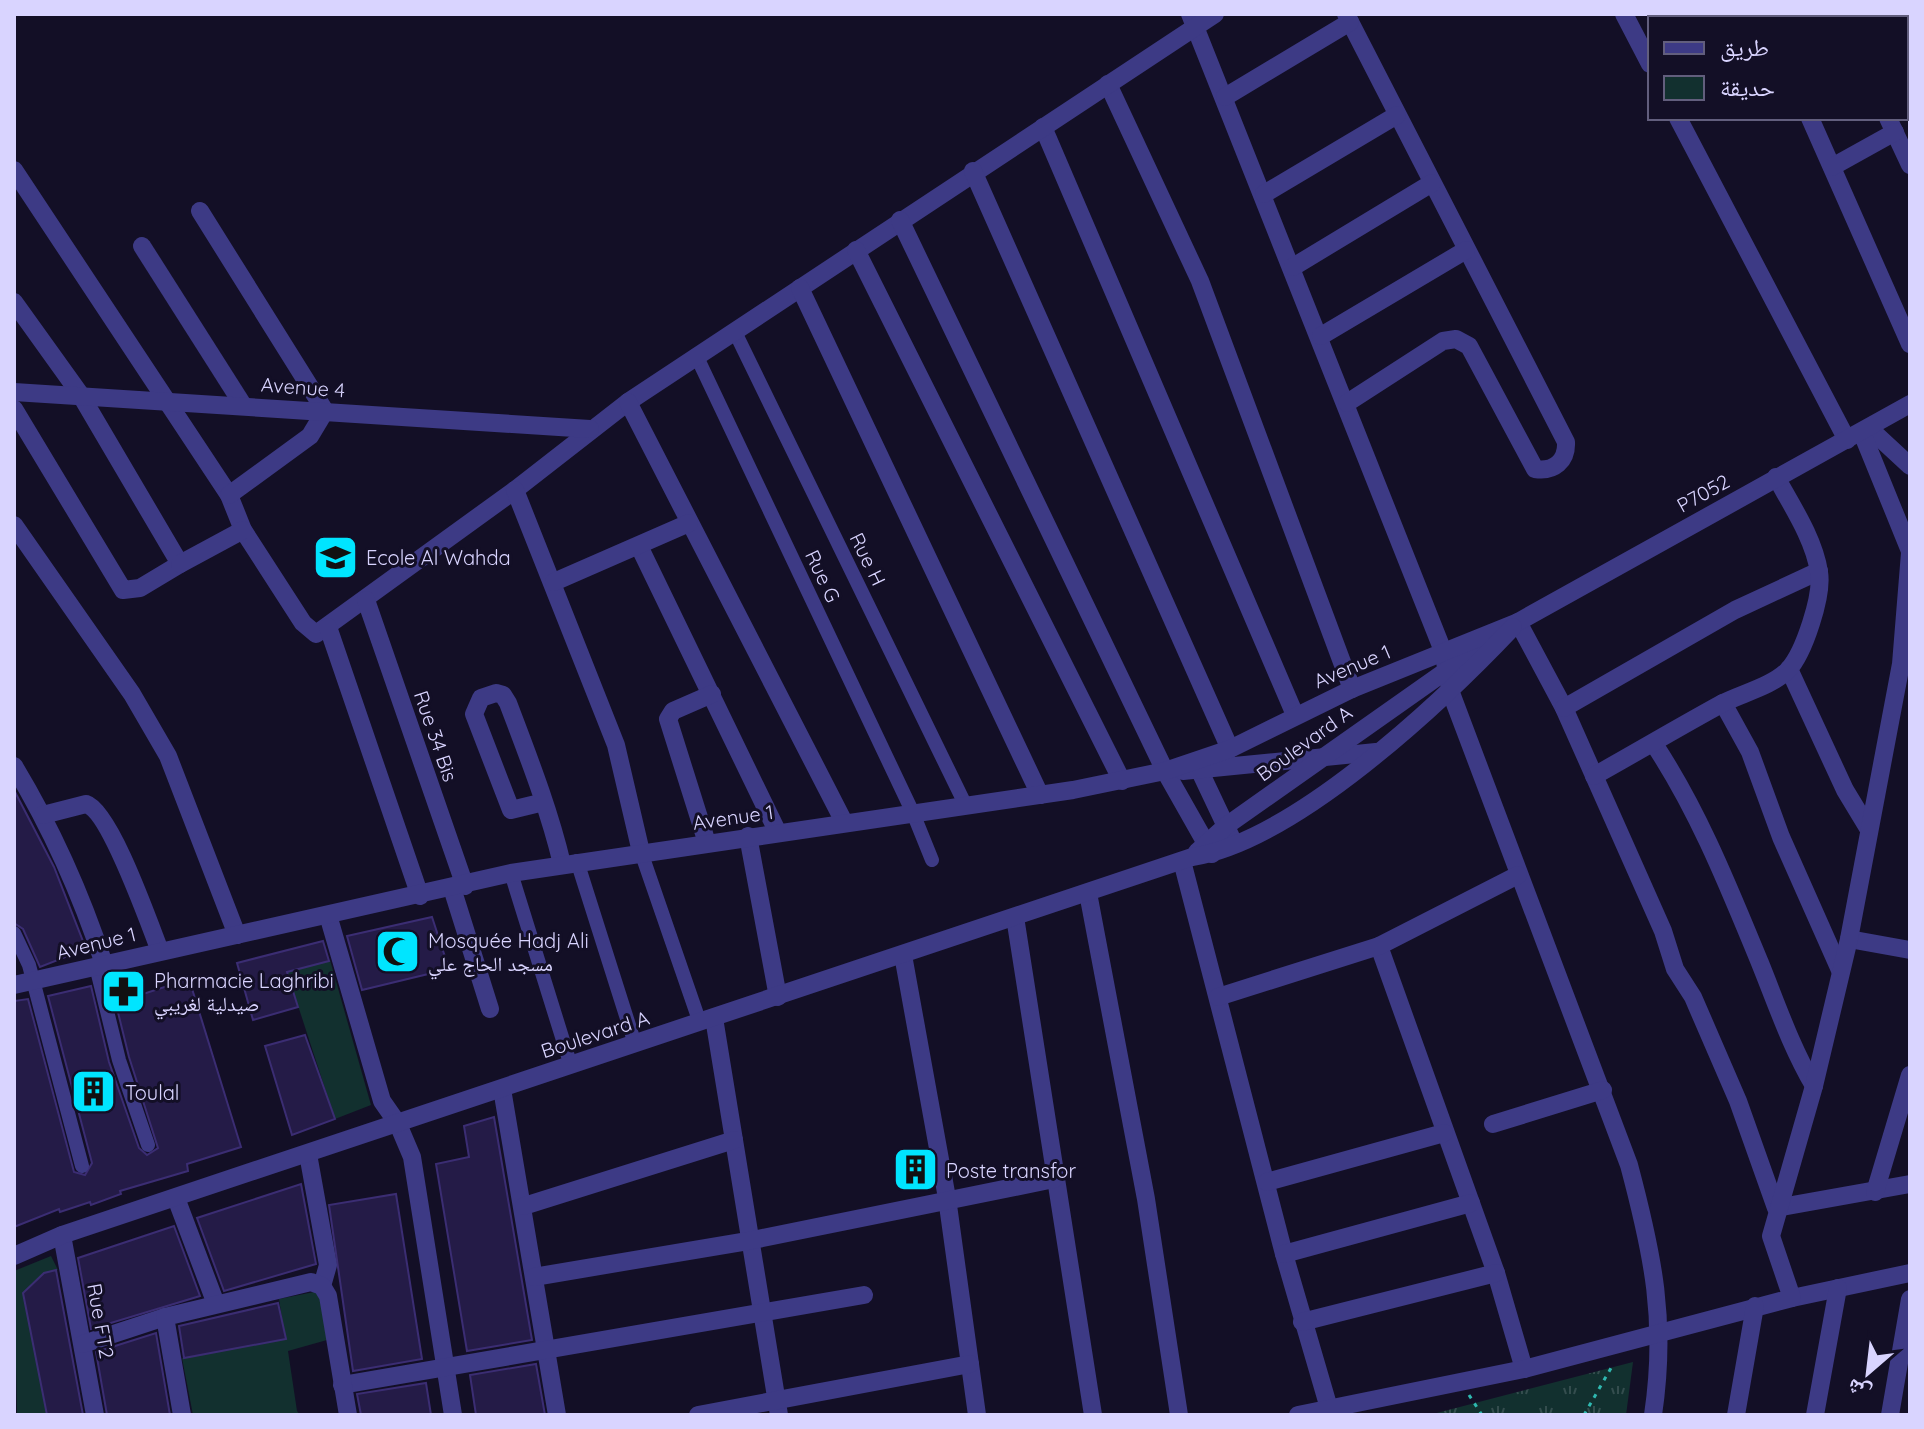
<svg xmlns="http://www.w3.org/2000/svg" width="1924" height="1429" viewBox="0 0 1924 1429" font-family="Quicksand,'Noto Naskh Arabic',sans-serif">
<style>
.green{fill:#12302f}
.park{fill:url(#park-tufts)}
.building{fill:#241b47;stroke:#3b2d73;stroke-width:2}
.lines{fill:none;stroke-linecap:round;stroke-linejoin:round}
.path{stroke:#2fb8b0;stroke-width:3;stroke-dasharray:4 6;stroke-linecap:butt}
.pedestrian{stroke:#3d3a85;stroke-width:14}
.minor{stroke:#3d3a85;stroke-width:18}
.labels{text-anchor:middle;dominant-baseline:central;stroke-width:6;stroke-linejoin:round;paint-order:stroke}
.street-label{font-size:20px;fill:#d9d4ff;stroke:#130f26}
.poi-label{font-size:20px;fill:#d9d4ff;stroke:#130f26;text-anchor:start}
</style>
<defs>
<pattern id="park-tufts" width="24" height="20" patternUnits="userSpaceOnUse" patternTransform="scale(2)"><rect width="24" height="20" fill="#12302f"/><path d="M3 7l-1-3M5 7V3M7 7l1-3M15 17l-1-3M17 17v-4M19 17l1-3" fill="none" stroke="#344d4e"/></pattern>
</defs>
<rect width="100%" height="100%" fill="#130f26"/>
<g class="green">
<path d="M330,960l41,145 -36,14 -48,-147z"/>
<path d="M51,1256l7,14 -14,3 -21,20 24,122h-30l-3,-144z"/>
<path d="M314,1292l6,4 7,44 -39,11 9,60 3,4h-107l-11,-57 103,-19 -6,-40z"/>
</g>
<path class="park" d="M1633,1362l-7,53h-197z"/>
<g class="building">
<path d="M14,790l40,77 32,82 -46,18 -17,-38 -9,-6z"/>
<path d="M432,917l17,52 -87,21 -15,-54z"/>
<path d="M323,941l6,20 -42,11 11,35 -45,13 -16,-57z"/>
<path d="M127,975l7,22 55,-18 52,168 -54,17 1,7 -68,20 1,3 -30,11 -1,-3 -30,10 -1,-3 -45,18v-226l14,-2 46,173 11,3 7,-12 -44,-167 43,-10 18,76 30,86 8,7 11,-7 -29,-91 -19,-77z"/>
<path d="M305,1035l30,84 -43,16 -27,-89z"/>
<path d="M494,1117l38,223 -65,11 -31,-187 33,-7 -5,-31z"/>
<path d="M920,1162l3,14 -13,2 -3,-13z"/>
<path d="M301,1184l15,80 -92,27 -27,-73z"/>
<path d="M396,1194l26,165 -69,12 -24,-166z"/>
<path d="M174,1226l26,70 -109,33 -13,-71z"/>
<path d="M56,1270l27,145h-36l-24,-122 21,-20z"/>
<path d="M278,1303l8,36 -102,19 -5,-32z"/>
<path d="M156,1333l14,82h-63l-11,-63z"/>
<path d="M536,1364l9,51h-69l-6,-40z"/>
<path d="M426,1383l5,32h-70l-4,-21z"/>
</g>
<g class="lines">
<g class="path">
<path d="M1469,1395l13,20"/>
<path d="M1584,1415l27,-47"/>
</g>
<g class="pedestrian">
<path d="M735,332l230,472"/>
<path d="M696,355l217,458 19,47"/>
<path d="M641,852l59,171"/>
<path d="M577,861l58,183"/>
<path d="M511,873l60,193"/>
<path d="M14,933l15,32 53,201"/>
<path d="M96,966l23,94 29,85"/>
</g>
<g class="minor">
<path d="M1190,14l253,637 8,42 178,472c24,90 38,157 24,250"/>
<path d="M1346,14l220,428c1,19 -12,30 -31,27l-66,-123 -13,-7 -13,2 -96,62"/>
<path d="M1624,14l26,50"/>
<path d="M1762,14l2,4"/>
<path d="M1836,14l2,4"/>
<path d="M1108,84l92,197 152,408"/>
<path d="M1225,97l125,-75"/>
<path d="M1678,118l169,322"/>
<path d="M1810,118l100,226"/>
<path d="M1888,118l22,47"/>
<path d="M1043,127l252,588"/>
<path d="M1832,167l63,-35"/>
<path d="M14,170l215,325 14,35 60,93 13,11 199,-144 113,-88 587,-388"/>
<path d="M973,171l257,578"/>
<path d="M1264,194l133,-79"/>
<path d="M200,211l125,200 -15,25 -81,59"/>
<path d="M900,220l265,551 47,83"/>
<path d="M142,246l101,159"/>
<path d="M856,250l266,531"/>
<path d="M1293,267l139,-84"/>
<path d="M800,288l240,507"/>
<path d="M14,302l66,92 100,170 -40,24 -17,2 -109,-181"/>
<path d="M1321,336l145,-86"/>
<path d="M14,392l576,37"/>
<path d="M628,402l216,420"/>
<path d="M1869,428l41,38"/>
<path d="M1862,433l48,118"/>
<path d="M515,490l101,255 25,107"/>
<path d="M14,525l118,169 36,62 69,179"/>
<path d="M639,546l139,287"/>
<path d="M180,564l63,-34"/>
<path d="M554,582l135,-59"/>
<path d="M366,600l99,286"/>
<path d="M1518,622l46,86 99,223 12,38 18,28 45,104 38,107 134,-24"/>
<path d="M328,627l92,269"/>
<path d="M1789,669l56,121 23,38"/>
<path d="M1723,703l27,49 31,85 59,133"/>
<path d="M1564,708l171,-98 84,-39"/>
<path d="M1654,744c45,68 75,144 106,219 17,42 31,84 54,123"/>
<path d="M1196,763l35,74"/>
<path d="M14,766c38,63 67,128 90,198"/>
<path d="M1183,771l193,-19"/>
<path d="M1594,776c43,-24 85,-49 129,-73 20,-10 49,-17 65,-33 16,-17 35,-75 31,-98 -5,-33 -27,-66 -43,-95"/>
<path d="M544,802l-33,8 -37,-96 7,-16 15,-5 7,2 5,8c20,53 41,106 54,161"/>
<path d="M43,815l43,-11c24,7 63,119 74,147"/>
<path d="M748,836l30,161"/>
<path d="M707,843l-39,-124 5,-8 39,-17"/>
<path d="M1197,852l29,-26 261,-184"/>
<path d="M1182,861l102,393 47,161"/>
<path d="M452,888l38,121"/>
<path d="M1088,893l58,306 33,216"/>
<path d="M328,915l54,186 16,23 14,33 41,258"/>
<path d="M1015,917l78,498"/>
<path d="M1849,939l61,11"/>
<path d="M1379,946l117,327 28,96"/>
<path d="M903,955l44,243 30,217"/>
<path d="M14,985l497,-112 562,-83 92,-19 65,-22 122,-60 166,-67 392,-218"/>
<path d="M1218,997l161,-51 139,-71"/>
<path d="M714,1018l65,397"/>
<path d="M502,1089l55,326"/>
<path d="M1493,1124l110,-34"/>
<path d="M308,1154l20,111 -6,21"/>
<path d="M1267,1182l177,-49"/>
<path d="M1875,1192l35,-117"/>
<path d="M176,1198l40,106"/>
<path d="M524,1206l210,-66"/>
<path d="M62,1235l33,180"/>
<path d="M1284,1254l187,-51"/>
<path d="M14,1256l48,-21 1130,-378c103,-16 250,-155 321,-230"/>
<path d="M534,1277l214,-36 306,-62"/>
<path d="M1792,1298l118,-25"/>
<path d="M1302,1322l194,-49"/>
<path d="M83,1344l82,-27"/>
<path d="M342,1385l522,-90"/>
<path d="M182,1415l-17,-98 146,-35 11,4 6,10 20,119"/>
<path d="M698,1415l272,-51"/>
<path d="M1298,1415l226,-46 268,-71 -21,-62 43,-150 35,-147 52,-275 9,-111"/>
<path d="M1736,1415l19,-109"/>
<path d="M1815,1415l23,-127"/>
<path d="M1890,1415l20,-116"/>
</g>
</g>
<defs>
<symbol id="school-square" viewBox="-11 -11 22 22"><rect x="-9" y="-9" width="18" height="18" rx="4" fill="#00e5ff" stroke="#130f26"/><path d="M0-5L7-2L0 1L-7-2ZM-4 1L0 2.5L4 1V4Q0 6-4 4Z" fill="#111"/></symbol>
<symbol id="mosque-square" viewBox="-11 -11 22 22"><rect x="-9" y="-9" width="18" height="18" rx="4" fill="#00e5ff" stroke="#130f26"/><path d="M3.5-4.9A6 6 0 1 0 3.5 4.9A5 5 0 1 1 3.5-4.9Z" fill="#111"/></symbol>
<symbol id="pharmacy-square" viewBox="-11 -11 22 22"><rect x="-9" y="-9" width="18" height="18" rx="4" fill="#00e5ff" stroke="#130f26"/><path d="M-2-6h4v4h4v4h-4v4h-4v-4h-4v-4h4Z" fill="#111"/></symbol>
<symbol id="building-square" viewBox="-11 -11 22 22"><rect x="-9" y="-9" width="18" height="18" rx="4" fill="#00e5ff" stroke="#130f26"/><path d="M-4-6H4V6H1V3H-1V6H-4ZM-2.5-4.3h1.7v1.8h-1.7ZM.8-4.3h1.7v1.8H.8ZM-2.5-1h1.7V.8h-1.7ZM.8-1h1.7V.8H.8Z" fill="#111"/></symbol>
</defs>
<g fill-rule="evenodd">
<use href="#school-square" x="310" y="532" width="51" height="51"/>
<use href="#mosque-square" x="372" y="926" width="51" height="51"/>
<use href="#pharmacy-square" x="98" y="966" width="51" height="51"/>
<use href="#building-square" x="68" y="1066" width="51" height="51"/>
<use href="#building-square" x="890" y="1144" width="51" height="51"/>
</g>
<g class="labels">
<g class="street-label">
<text transform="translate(303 387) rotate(4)">Avenue 4</text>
<text transform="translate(1703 493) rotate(-29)">P7052</text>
<text transform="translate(868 559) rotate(64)">Rue H</text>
<text transform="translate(823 576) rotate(65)">Rue G</text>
<text transform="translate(1352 666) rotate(-23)">Avenue 1</text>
<text transform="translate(436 736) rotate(71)">Rue 34 Bis</text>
<text transform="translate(1304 743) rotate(-36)">Boulevard A</text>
<text transform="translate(733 817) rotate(-8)">Avenue 1</text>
<text transform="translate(96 943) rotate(-14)">Avenue 1</text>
<text transform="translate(595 1034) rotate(-18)">Boulevard A</text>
<text transform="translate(101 1321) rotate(80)">Rue FT2</text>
</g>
<g class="poi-label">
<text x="366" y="557">Ecole Al Wahda</text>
<text x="428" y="940">Mosquée Hadj Ali<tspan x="428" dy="23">مسجد الحاج علي</tspan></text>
<text x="154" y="980">Pharmacie Laghribi<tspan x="154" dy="23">صيدلية لغريبي</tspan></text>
<text x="125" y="1092">Toulal</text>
<text x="946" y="1170">Poste transfor</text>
</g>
</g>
<rect width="1924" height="1429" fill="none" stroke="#d9d4ff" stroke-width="32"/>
<rect x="1648" y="16" width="260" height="104" fill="#130f26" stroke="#625e7d" stroke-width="2"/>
<rect x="1664" y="42" width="40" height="12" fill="#3d3a85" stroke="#625e7d" stroke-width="2"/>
<text x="1720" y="56" font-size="24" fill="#d9d4ff">طريق</text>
<rect x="1664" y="76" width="40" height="24" fill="#12302f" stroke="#625e7d" stroke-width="2"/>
<text x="1720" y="96" font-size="24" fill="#d9d4ff">حديقة</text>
<g transform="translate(1868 1373) rotate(208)" stroke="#130f26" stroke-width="6" paint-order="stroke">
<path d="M0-6L14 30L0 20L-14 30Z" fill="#d9d4ff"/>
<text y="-12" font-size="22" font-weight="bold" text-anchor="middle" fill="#d9d4ff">ش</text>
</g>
</svg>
